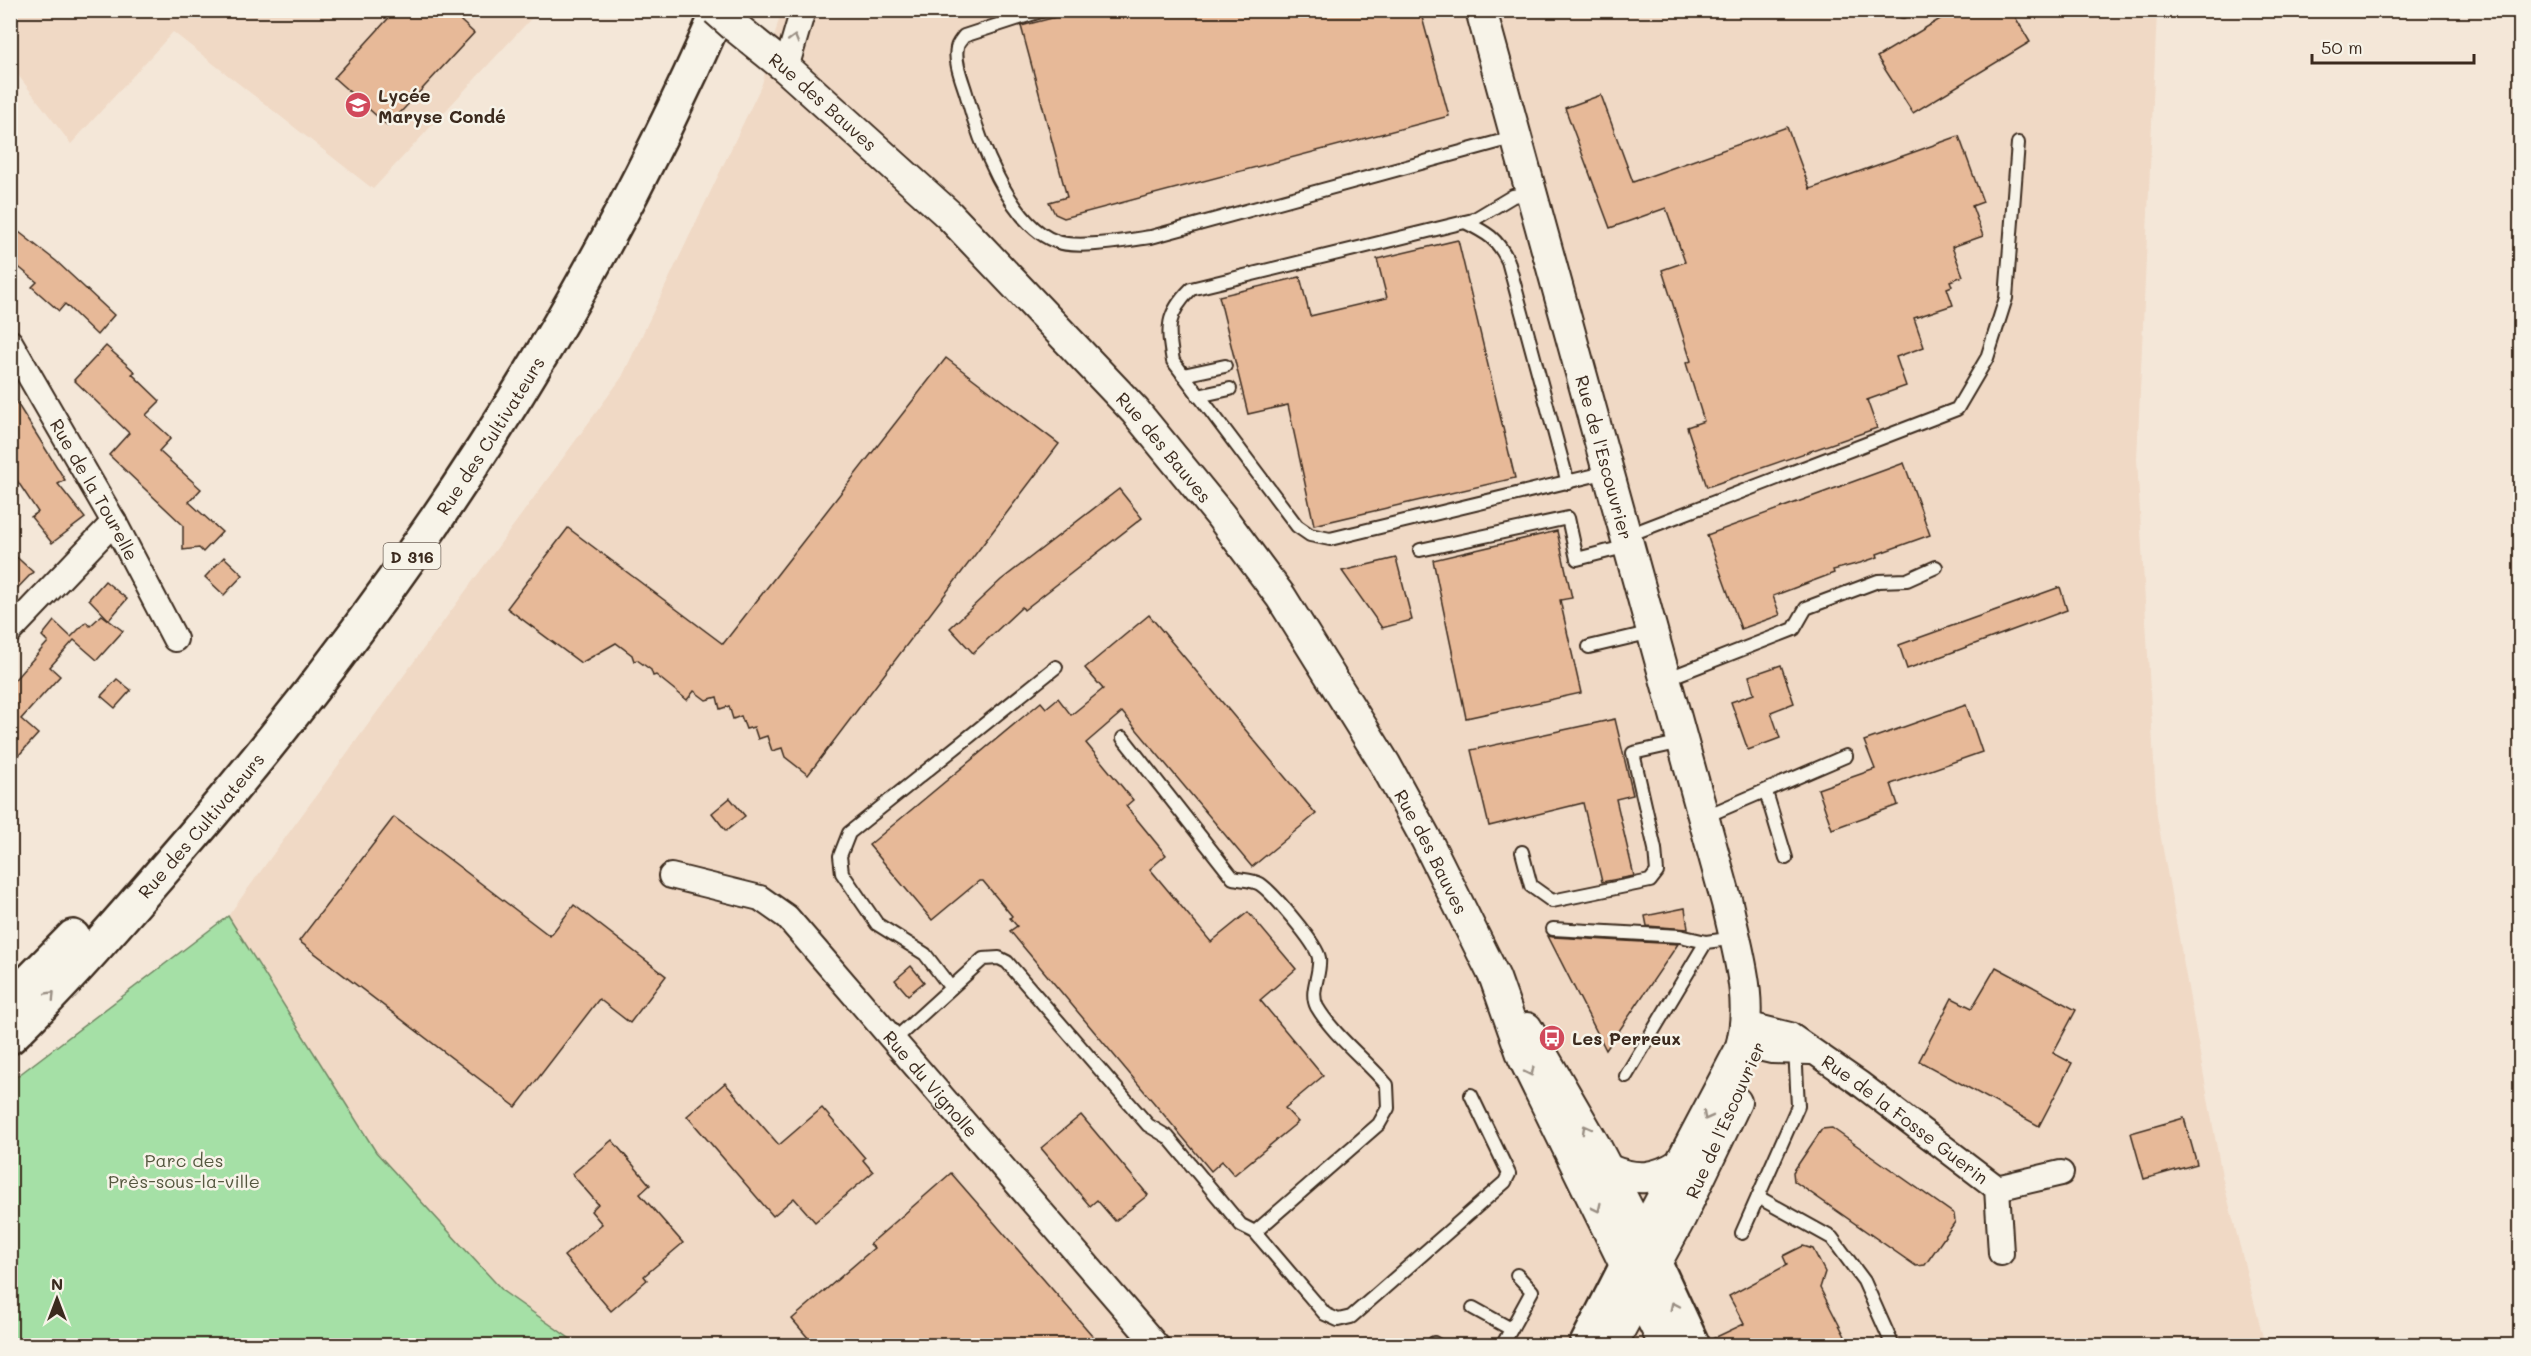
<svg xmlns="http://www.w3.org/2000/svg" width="2531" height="1356" viewBox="0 0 2531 1356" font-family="Mali,sans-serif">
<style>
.built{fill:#f0d9c5}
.green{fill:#a5e0a6;stroke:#708562;stroke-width:1.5}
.building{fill:#e7b998;stroke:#3b2a1e;stroke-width:1.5}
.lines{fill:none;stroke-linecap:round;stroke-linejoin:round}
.service-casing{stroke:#3b2a1e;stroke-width:16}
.minor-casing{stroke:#3b2a1e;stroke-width:28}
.tertiary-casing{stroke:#3b2a1e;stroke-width:34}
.secondary-casing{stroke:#3b2a1e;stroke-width:38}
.primary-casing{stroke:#3b2a1e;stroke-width:38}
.service{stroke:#f7f3e8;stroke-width:12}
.minor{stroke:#f7f3e8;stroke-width:24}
.tertiary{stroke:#f7f3e8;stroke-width:30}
.secondary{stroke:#f7f3e8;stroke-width:33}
.primary{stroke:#f7f3e8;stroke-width:33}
.tertiary-bridge-casing{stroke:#3b2a1e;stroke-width:34;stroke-linecap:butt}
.tertiary-bridge{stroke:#f7f3e8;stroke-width:30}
.oneway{stroke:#998e83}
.labels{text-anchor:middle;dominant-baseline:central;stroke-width:5;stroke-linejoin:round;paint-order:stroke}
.shield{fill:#f7f3e8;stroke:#73665b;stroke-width:1.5}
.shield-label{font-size:16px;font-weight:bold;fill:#3b2a1e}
.poi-label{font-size:18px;font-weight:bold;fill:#3b2a1e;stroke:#f7f3e8;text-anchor:start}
.street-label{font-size:18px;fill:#3b2a1e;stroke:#f7f3e8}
.park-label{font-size:18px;fill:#565840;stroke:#f7f3e8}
</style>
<rect width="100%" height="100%" fill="#f4e7d8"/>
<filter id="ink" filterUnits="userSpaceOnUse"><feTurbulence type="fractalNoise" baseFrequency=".0167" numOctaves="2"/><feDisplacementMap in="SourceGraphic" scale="12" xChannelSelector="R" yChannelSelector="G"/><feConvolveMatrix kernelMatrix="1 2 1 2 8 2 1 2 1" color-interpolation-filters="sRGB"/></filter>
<g filter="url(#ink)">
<g class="built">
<path d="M11,11h527l-165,178 -200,-157 -102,112 -60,-78z"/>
<path d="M781,11h1376l-20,448 20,357 65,360 43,169h-1686l-75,-53 -128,-140 -148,-236 394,-539 140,-293z"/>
</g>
<path class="green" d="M228,916l148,236 128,140 75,53h-568v-264z"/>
<g class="building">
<path d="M396,10h53l25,23 -86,93 -54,-48z"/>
<path d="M1083,10h337l29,106 -385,102 -9,-4 -6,-12 18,-5 -46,-171z"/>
<path d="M1955,10h56l19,32 -117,71 -36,-56z"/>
<path d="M1601,95l32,87 154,-55 23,62 149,-53 24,66 -11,4 11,30 -31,11 11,29 -13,5 2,5 -5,2 6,17 -39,13 10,29 -28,10 10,29 -39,14 10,28 -170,59 -20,-60 17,-6 -18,-58 5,-2 -29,-91 23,-8 -19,-54 -56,20 -45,-120z"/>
<path d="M10,225l46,36 58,54 -17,20 -32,-31 -6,7 -27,-24 5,-5 -27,-22z"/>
<path d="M1458,240l57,238 -201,47 -26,-120 -40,9 -29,-118 81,-19 10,39 77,-18 -10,-39z"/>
<path d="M106,346l29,26 -3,2 28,27 -14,14 25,23 -12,13 42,38 -12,13 33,30 -19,20 -4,-4 -16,2v-25l-74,-70 20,-22 -55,-53z"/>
<path d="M946,358l113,86 -251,331 -23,-18 -3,-9 -10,3 -5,-15 -9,3 -4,-12 -8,2 -5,-13 -8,3 -4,-13 -9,3 -3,-12 -11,3 -12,-9 -7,9 -31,-25 -3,1 -2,-6 -14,-10 -3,1 -2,-6 -16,-12 -35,20 -74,-55 61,-80 155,116z"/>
<path d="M10,392l55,88 -7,4 27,34 -33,25 -21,-26 7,-5 -28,-42z"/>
<path d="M1904,463l26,72 -53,19 1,3 -18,6 -27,7 1,3 -61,23 7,19 -39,14 -34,-94z"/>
<path d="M1119,489l23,29 -118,92 -2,-3 -49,46 -23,-25 51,-48z"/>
<path d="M1557,531l15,67 -12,2 21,93 -115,25 -33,-158z"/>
<path d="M10,551l23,21 -23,24z"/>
<path d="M224,557l19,18 -19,20 -19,-18z"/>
<path d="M1396,558l16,62 -30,8 -40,-57z"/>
<path d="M105,581l22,18 -18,21 -20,-21z"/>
<path d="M2060,587l7,23 -160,59 -8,-24z"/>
<path d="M102,615l21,16 -26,29 -23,-20 -24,27 10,9 -39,43 17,15 -28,31v-80l38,-43 -6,-6 12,-15 17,16 15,-15 4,4z"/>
<path d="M1149,615l167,199 -64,53 -130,-155 -36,31 47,57 -7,6 40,49 -16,14 61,73 37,-30 48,57 -36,31 63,76 -38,32 13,14 -64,53 -12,-14 -11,10 -201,-240 7,-5 -7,-8 2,-2 -29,-35h-4l-47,39 -63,-75 172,-143 5,6 12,-10 13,17 32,-26 -18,-21z"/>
<path d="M1781,665l13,38 -23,9 9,26 -32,12 -17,-48 23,-8 -5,-18z"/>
<path d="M117,679l14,11 -16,18 -14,-12z"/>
<path d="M1966,705l16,47 -91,32 7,21 -66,24 -14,-40 57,-20 -11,-28z"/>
<path d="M1615,719l18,76 -17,4 18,77 -32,6 -19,-79 -94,23 -18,-76z"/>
<path d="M730,798l15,18 -19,15 -14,-18z"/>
<path d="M394,817l156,119 24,-31 92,71 -36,47 -31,-24 -83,108 -217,-166z"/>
<path d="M1685,908l3,21 -41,-3 -2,-10z"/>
<path d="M1548,936l5,1 125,7 -72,106z"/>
<path d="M911,966l13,16 -16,13 -13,-15z"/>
<path d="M1996,967l80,43 -23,43 19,10 -33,63 -120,-65 33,-63 20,10z"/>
<path d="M725,1083l54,62 43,-37 43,50 -2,2 10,12 -58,50 -21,-24 -21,18 -86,-100z"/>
<path d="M1081,1115l67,80 -33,26 -18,-21 -7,6 -49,-58z"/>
<path d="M2184,1118l13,46 -53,15 -13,-46z"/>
<path d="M1832,1128l122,86 1,8 -30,43 -9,1 -122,-85 -1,-9 29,-43z"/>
<path d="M612,1140l38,45 -10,9 43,49 -39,33 3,4 -36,31 -47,-55 38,-32 -11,-13 7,-7 -26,-30z"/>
<path d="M951,1173l141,162 8,11h-285l-23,-27 82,-71 -4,-4z"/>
<path d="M1803,1246l10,3 12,23 -5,16 30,58h-139l-1,-6 34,-16 -15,-28 58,-31 -4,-9z"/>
</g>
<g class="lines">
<defs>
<g id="service">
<path d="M1044,10l-80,26c-2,3 -7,8 -7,12 -3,13 5,32 9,45 12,44 43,131 89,148 22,9 72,-1 96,-4l365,-100"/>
<path d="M1903,11l1,-1"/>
<path d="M1531,193l-18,3 -40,24 -282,69c-25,25 -24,39 -18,72l124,165 13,9 20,4 278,-67"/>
<path d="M1465,222c22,11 32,16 43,39l60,222"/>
<path d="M1183,375l42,-9"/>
<path d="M1198,396l32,-7"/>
<path d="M1626,536l331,-127 30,-51 19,-60 12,-155"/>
<path d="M1420,550l148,-32 9,41 51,-13"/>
<path d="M1589,647l63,-15"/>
<path d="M1666,679l128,-50 12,-21 72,-27 29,-1 29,-13"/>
<path d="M1123,738l110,140c8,2 20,2 27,6 12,8 57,60 59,74 2,17 -10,33 -2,49 17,29 48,52 70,78l1,23 -9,16 -124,108"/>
<path d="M1766,792l20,66"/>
<path d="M1704,817l142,-61"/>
<path d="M1522,852l9,34 21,15 98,-20 7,-9 -2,-23 -22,-96 49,-11"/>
<path d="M1553,929l127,7 26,6"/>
<path d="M951,988l-26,-34 -48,-30 -35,-51 -2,-17 9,-23 207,-166"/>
<path d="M894,1040l89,-81 16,-1 8,4 141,163 20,12 73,88 14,7 70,82 13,6 13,-3 154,-135 4,-8 -38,-79"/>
<path d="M1626,1076l80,-134 30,-4"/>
<path d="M1758,1197l74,41 32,43 29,65"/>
<path d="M1742,1233l56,-127 -3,-58"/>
<path d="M1473,1308l38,21"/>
<path d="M1434,1343l5,3"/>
<path d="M1502,1346l30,-55 -15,-16"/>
</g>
<g id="minor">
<path d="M786,68l17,-58"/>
<path id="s1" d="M10,342l104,180 61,117"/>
<path d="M10,631l104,-109"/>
<path id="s2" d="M671,876l89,22 27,19 370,429"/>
<path id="s3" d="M1746,1024l44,11 69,48 138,105 64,-15"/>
<path d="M1742,1044l30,7 39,1"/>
<path d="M1997,1188l4,65"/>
</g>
<g id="tertiary">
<path id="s4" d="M1481,10l246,893c10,47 28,99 13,147l-98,186"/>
<path id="s5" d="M734,26l52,42 163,147 186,196 85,104 61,82 104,167 41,75 69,139 28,79 142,289"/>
<path d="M1527,1028l69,119 46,89"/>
<path d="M1609,1170c27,11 46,10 71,-6"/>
<path d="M1611,1346l69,-127 56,-117"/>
</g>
<g id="secondary">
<path d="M1642,1236l51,110"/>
<path d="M1586,1346l56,-110"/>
</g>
<g id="primary">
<path d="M10,1001l63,-64"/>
<path id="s6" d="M10,1037c65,-63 124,-133 183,-201 213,-249 395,-524 526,-826"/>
</g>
</defs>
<use href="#service" class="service-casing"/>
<use href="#minor" class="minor-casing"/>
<use href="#tertiary" class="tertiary-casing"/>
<use href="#secondary" class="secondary-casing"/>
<use href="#primary" class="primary-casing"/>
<use href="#service" class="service"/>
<use href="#minor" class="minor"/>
<use href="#tertiary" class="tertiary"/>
<use href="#secondary" class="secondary"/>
<use href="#primary" class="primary"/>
<defs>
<path id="tertiary-bridge" d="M716,10l18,16"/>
</defs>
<use href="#tertiary-bridge" class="tertiary-bridge-casing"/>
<use href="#tertiary-bridge" class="tertiary-bridge"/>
</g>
<defs><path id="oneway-chevron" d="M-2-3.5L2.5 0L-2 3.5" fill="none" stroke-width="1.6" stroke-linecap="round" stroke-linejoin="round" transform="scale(1.5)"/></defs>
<g class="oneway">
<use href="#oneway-chevron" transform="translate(794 39) rotate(-74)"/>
<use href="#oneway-chevron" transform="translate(51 995) rotate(-47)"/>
<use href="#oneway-chevron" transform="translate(1530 1072) rotate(64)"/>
<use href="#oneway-chevron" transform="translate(1707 1116) rotate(118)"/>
<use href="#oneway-chevron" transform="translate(1586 1129) rotate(-119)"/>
<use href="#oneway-chevron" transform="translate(1597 1208) rotate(64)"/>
<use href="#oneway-chevron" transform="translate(1674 1306) rotate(-115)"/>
</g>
</g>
<defs>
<symbol id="school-disc" viewBox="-11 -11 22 22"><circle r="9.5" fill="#d1495b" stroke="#f7f3e8"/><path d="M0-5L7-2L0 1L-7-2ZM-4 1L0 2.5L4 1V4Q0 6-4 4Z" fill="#fff"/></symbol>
<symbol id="bus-disc" viewBox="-11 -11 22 22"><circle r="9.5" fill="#d1495b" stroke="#f7f3e8"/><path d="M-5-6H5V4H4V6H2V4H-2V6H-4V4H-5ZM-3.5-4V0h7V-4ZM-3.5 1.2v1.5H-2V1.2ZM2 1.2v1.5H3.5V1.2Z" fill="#fff"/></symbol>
</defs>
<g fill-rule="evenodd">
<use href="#school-disc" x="343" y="90" width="30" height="30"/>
<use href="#bus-disc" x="1537" y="1023" width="30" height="30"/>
</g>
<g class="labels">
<rect class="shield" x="383.5" y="543" width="57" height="26" rx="4.5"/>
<g class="shield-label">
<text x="412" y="556">D 316</text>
</g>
<g class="poi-label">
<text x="378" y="95">Lycée<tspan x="378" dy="21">Maryse Condé</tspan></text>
<text x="1572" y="1038">Les Perreux</text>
</g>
<g class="street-label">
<text stroke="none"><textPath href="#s5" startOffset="117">Rue des Bauves</textPath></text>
<text stroke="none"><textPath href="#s6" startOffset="771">Rue des Cultivateurs</textPath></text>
<text stroke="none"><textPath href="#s5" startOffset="603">Rue des Bauves</textPath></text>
<text stroke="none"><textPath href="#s4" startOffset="464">Rue de l'Escouvrier</textPath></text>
<text stroke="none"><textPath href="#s1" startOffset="170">Rue de la Tourelle</textPath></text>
<text stroke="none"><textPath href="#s6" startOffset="285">Rue des Cultivateurs</textPath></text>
<text stroke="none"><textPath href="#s5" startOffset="1089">Rue des Bauves</textPath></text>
<text stroke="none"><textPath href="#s2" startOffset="345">Rue du Vignolle</textPath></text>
<text transform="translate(1725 1120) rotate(-66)">Rue de l'Escouvrier</text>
<text stroke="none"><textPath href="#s3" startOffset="188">Rue de la Fosse Guerin</textPath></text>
</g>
<g class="park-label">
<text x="184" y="1160">Parc des<tspan x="184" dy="21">Près-sous-la-ville</tspan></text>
</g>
</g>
<rect width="2531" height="1356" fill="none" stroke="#f7f3e8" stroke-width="36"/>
<rect x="18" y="18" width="2495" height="1320" fill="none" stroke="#3b2a1e" stroke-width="2" filter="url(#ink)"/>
<g transform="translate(57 1299)" stroke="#f7f3e8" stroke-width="4.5" paint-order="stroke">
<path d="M0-4.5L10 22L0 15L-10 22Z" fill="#3b2a1e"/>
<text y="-9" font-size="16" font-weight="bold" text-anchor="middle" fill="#3b2a1e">N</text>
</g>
<path d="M2312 54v9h162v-9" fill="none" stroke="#3b2a1e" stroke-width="3"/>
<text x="2321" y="54" font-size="18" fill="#3b2a1e" stroke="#f7f3e8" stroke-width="4.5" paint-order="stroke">50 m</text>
</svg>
